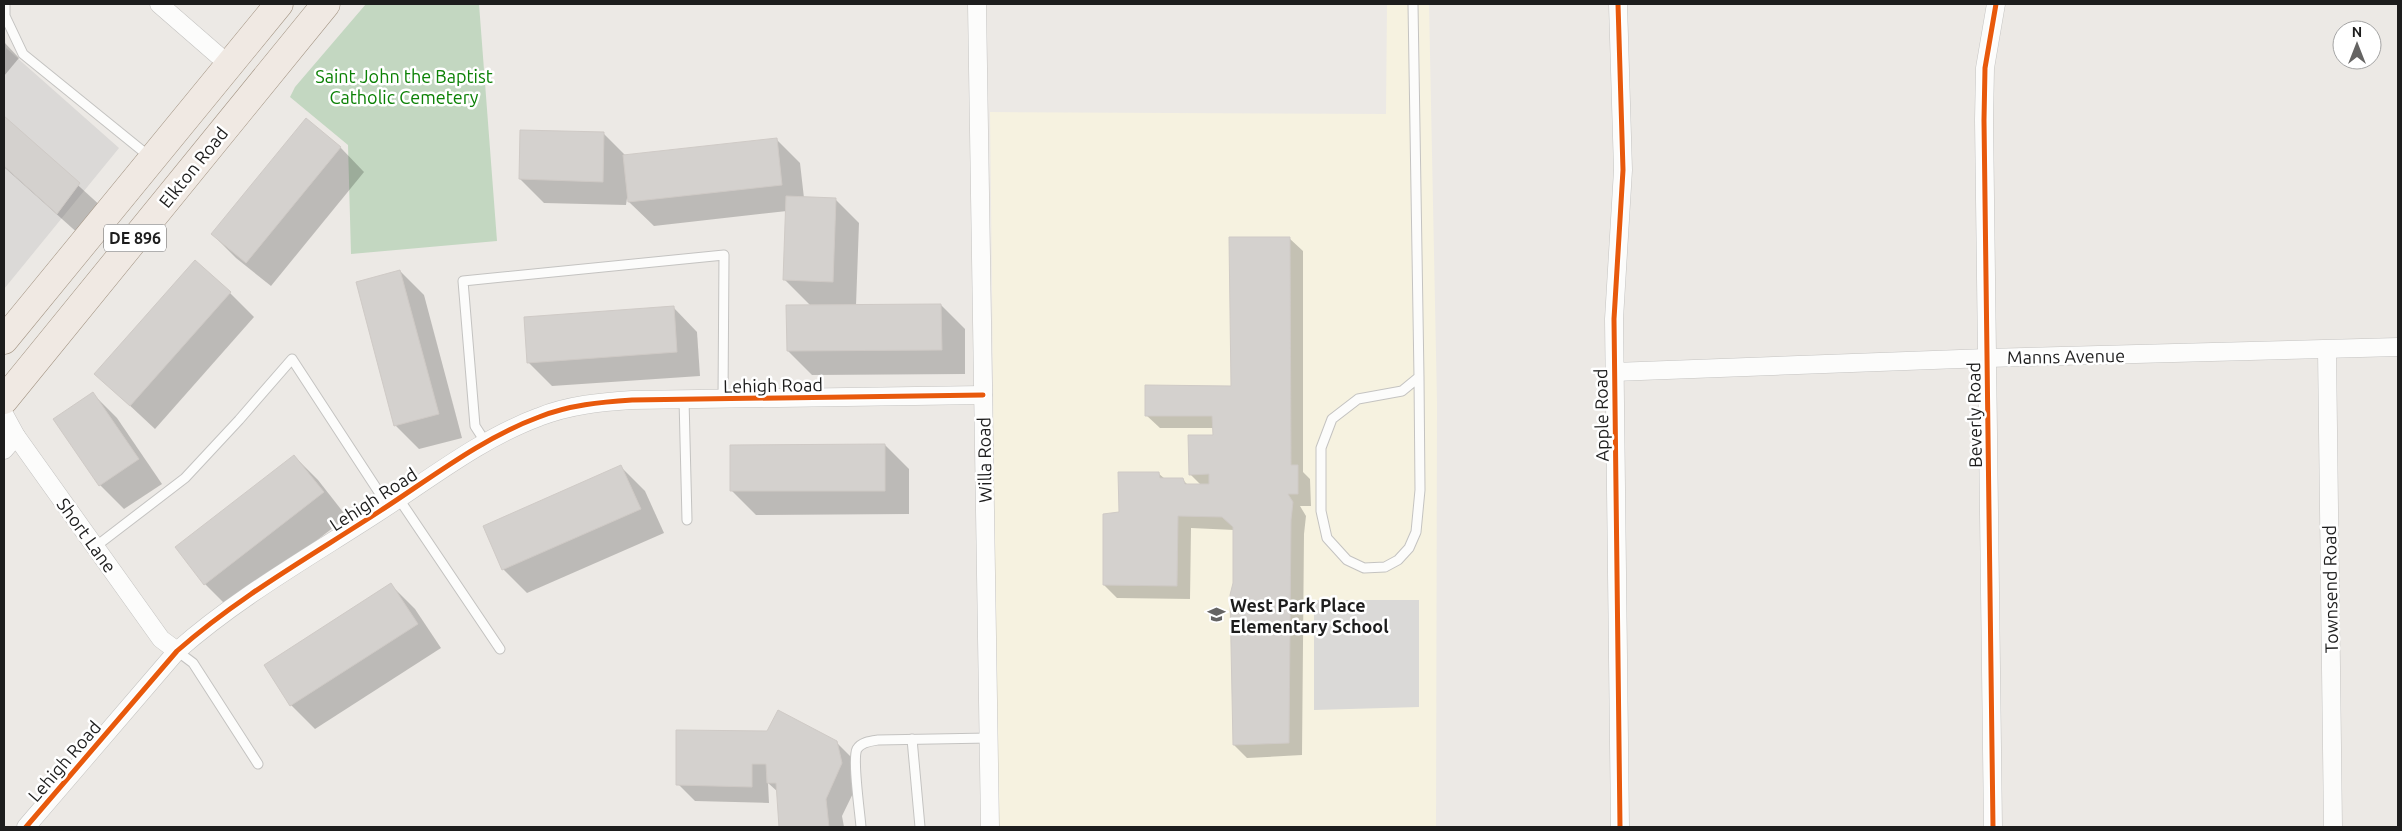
<svg xmlns="http://www.w3.org/2000/svg" width="2402" height="831" viewBox="0 0 2402 831" font-family="Ubuntu,sans-serif">
<style>
.residential{fill:#dbd9d7}
.education{fill:#f6f2e0}
.cemetery{fill:#c3d7c1}
.parking{fill:#dad9d7}
.shadow{fill:#0003}
.building{fill:#d4d1ce;stroke:#cfcac6}
.lines{fill:none;stroke-linecap:round;stroke-linejoin:round}
.service-casing{stroke:#c4c3c1;stroke-width:11}
.minor-casing{stroke:#c4c3c1;stroke-width:19}
.primary-casing{stroke:#a29382;stroke-width:29}
.service{stroke:#fcfcfb;stroke-width:9}
.minor{stroke:#fcfcfb;stroke-width:18}
.primary{stroke:#f0e9e3;stroke-width:28}
.cycleway-casing{stroke:#fff;stroke-width:8}
.cycleway{stroke:#e8590c;stroke-width:5}
.labels{text-anchor:middle;dominant-baseline:central;stroke-width:5;stroke-linejoin:round;paint-order:stroke}
.shield{fill:#fff;stroke:#616161;stroke-width:1}
.shield-label{font-size:16px;font-weight:bold;fill:#1d1d1d}
.park-label{font-size:18px;fill:#0b8105;stroke:#fff}
.street-label{font-size:18px;fill:#1d1d1d;stroke:#fff}
.poi-label{font-size:18px;font-weight:bold;fill:#1d1d1d;stroke:#fff;text-anchor:start}
</style>
<rect width="100%" height="100%" fill="#ece9e5"/>
<path class="residential" d="M4,24l2,24 113,100 -115,141z"/>
<path class="education" d="M1387,4h42l8,399 -1,424h-438l-8,-715 396,2z"/>
<path class="cemetery" d="M366,4h113l18,237 -146,13 -3,-109 -58,-48 5,-10z"/>
<path class="parking" d="M1314,600h105v107l-105,3z"/>
<g class="shadow">
<path d="M4,42l15,16 -15,18z"/>
<path d="M4,118l99,90 -22,28 -77,-69z"/>
<path d="M306,120l35,28 23,24 -93,114 -35,-28 -24,-24z"/>
<path d="M604,134l22,22 150,-17 24,24 4,35 31,1 24,24 -3,83 85,-1 24,24v45l-153,1 -24,-24 23,-45 -27,-27 3,-68 -133,15 -25,-24 -1,-11 -2,14 -82,-2 -24,-24z"/>
<path d="M1289,238l14,13v221l7,7 1,27h-11l6,10 -2,18 -2,221 -55,3 -13,-13v-215l-43,-2 -1,71 -73,-1 -13,-13 16,-72 38,-40 7,6h17l6,6h13l-11,-11 24,-38v-8h-54l-14,-13 86,-27z"/>
<path d="M400,271l24,24 38,143 -43,11 -24,-24z"/>
<path d="M230,293l24,24 -99,112 -59,-55z"/>
<path d="M673,307l24,25 3,44 -148,10 -24,-24z"/>
<path d="M93,394l24,24 45,66 -38,25 -24,-24 -45,-65z"/>
<path d="M885,445l24,24v45l-153,1 -24,-24z"/>
<path d="M294,456l24,24 29,37 -118,91 -24,-24 -29,-37z"/>
<path d="M621,467l24,24 19,42 -137,60 -24,-24z"/>
<path d="M391,585l24,24 26,39 -126,81 -24,-24z"/>
<path d="M677,731l159,11 17,17 6,22 -17,35 2,11h-63l-3,-35 -10,-9 1,20 -74,-2 -17,-17z"/>
</g>
<g class="building">
<path d="M4,116l76,67 -23,31 -53,-48z"/>
<path d="M306,118l35,29 -95,116 -35,-29z"/>
<path d="M520,130l84,2 -1,50 -84,-3z"/>
<path d="M777,138l5,47 -154,17 -5,-47z"/>
<path d="M786,196l50,2 -3,84 -50,-2z"/>
<path d="M1229,237h61l1,228h7v29h-10l5,8 -2,18 -2,223 -56,2 -3,-150 3,-12v-56l-11,-10 -44,-1 -1,70 -74,-1v-71l16,-2 -1,-40h41l1,6h23l2,6h24v-10l-20,1 -1,-40h25l-1,-19h-67v-31l86,1z"/>
<path d="M195,260l36,32 -101,114 -36,-32z"/>
<path d="M400,270l39,144 -45,12 -38,-144z"/>
<path d="M941,304l1,46 -155,1 -1,-46z"/>
<path d="M674,306l3,46 -150,11 -3,-46z"/>
<path d="M93,392l46,67 -40,27 -46,-67z"/>
<path d="M885,444v47h-155v-46z"/>
<path d="M294,455l30,37 -120,93 -29,-38z"/>
<path d="M621,465l20,44 -139,61 -19,-44z"/>
<path d="M391,583l27,41 -128,82 -26,-41z"/>
<path d="M778,710l59,31 5,22 -16,36 3,28h-50l-3,-44h-9l-1,-19h-14v23l-76,-2v-55l91,1z"/>
</g>
<g class="lines">
<defs>
<g id="service">
<path d="M5,4v12l18,38 127,103"/>
<path d="M1413,4l6,373 1,113 -4,42 -7,16 -11,12 -13,7 -21,1 -17,-8 -20,-22 -6,-27v-63l11,-29 26,-20 44,-8 17,-14"/>
<path d="M684,399l3,121"/>
<path d="M486,443l-11,-17 -12,-145 261,-26 -1,144"/>
<path d="M399,499l101,150"/>
<path d="M95,547l90,-69 54,-58 53,-61 96,147"/>
<path d="M177,651l16,12 65,101"/>
<path d="M912,739l8,88"/>
<path d="M861,827c-1,-14 -9,-68 -4,-78 4,-7 14,-8 21,-9l111,-2"/>
</g>
<g id="minor">
<path d="M159,4l69,60"/>
<path d="M977,4l13,823"/>
<path d="M1618,4l5,166 -9,149 6,508"/>
<path d="M2327,350l6,477"/>
<path d="M1614,372l373,-14 411,-11"/>
<path d="M4,414l12,22 145,203 16,12"/>
<path d="M4,450l12,-14"/>
<path d="M26,827l151,-176c61,-54 134,-95 203,-140 51,-33 102,-73 159,-94 30,-12 62,-15 93,-17l351,-5"/>
<path d="M1993,827l-9,-707 1,-52 11,-64"/>
</g>
<g id="primary">
<path d="M4,340l275,-336"/>
<path d="M4,400l322,-396"/>
</g>
</defs>
<use href="#service" class="service-casing"/>
<use href="#minor" class="minor-casing"/>
<use href="#primary" class="primary-casing"/>
<use href="#service" class="service"/>
<use href="#minor" class="minor"/>
<use href="#primary" class="primary"/>
<defs>
<g id="cycleway">
<path d="M1618,4l5,166 -9,149 6,508"/>
<path d="M26,827l151,-176c61,-54 134,-95 203,-140 51,-33 102,-73 159,-94 30,-12 62,-15 93,-17l351,-5"/>
<path d="M1993,827l-9,-707 1,-52 11,-64"/>
</g>
</defs>
<use href="#cycleway" class="cycleway-casing"/>
<use href="#cycleway" class="cycleway"/>
</g>
<defs>
<symbol id="school-bare" viewBox="-9 -9 18 18"><path d="M0-5L7-2L0 1L-7-2ZM-4 1L0 2.5L4 1V4Q0 6-4 4Z" fill="#656463" stroke="#fff" stroke-width="2.5" paint-order="stroke"/></symbol>
</defs>
<g fill-rule="evenodd">
<use href="#school-bare" x="1204" y="602" width="25" height="25"/>
</g>
<g class="labels">
<rect class="shield" x="104" y="224.5" width="62" height="27" rx="4"/>
<g class="shield-label">
<text x="135" y="238">DE 896</text>
</g>
<g class="park-label">
<text x="404" y="76">Saint John the Baptist<tspan x="404" dy="21">Catholic Cemetery</tspan></text>
</g>
<g class="street-label">
<text transform="translate(193 167) rotate(-51)">Elkton Road</text>
<text transform="translate(2066 356) rotate(-1)">Manns Avenue</text>
<text transform="translate(773 385) rotate(-1)">Lehigh Road</text>
<text transform="translate(1601 415) rotate(-91)">Apple Road</text>
<text transform="translate(1974 415) rotate(-91)">Beverly Road</text>
<text transform="translate(984 460) rotate(-91)">Willa Road</text>
<text transform="translate(373 499) rotate(-33)">Lehigh Road</text>
<text transform="translate(87 535) rotate(54)">Short Lane</text>
<text transform="translate(2330 589) rotate(-91)">Townsend Road</text>
<text transform="translate(64 761) rotate(-49)">Lehigh Road</text>
</g>
<g class="poi-label">
<text x="1230" y="605">West Park Place<tspan x="1230" dy="21">Elementary School</tspan></text>
</g>
</g>
<rect width="2402" height="831" fill="none" stroke="#1d1d1d" stroke-width="10"/>
<g transform="translate(2357 45)"><circle r="24" fill="#ffffff" stroke="#a5a5a5"/>
<path d="M0-4L9 19L0 12L-9 19Z" fill="#656463"/>
<text y="-8" font-size="14" font-weight="bold" text-anchor="middle" fill="#1d1d1d">N</text>
</g>
</svg>
